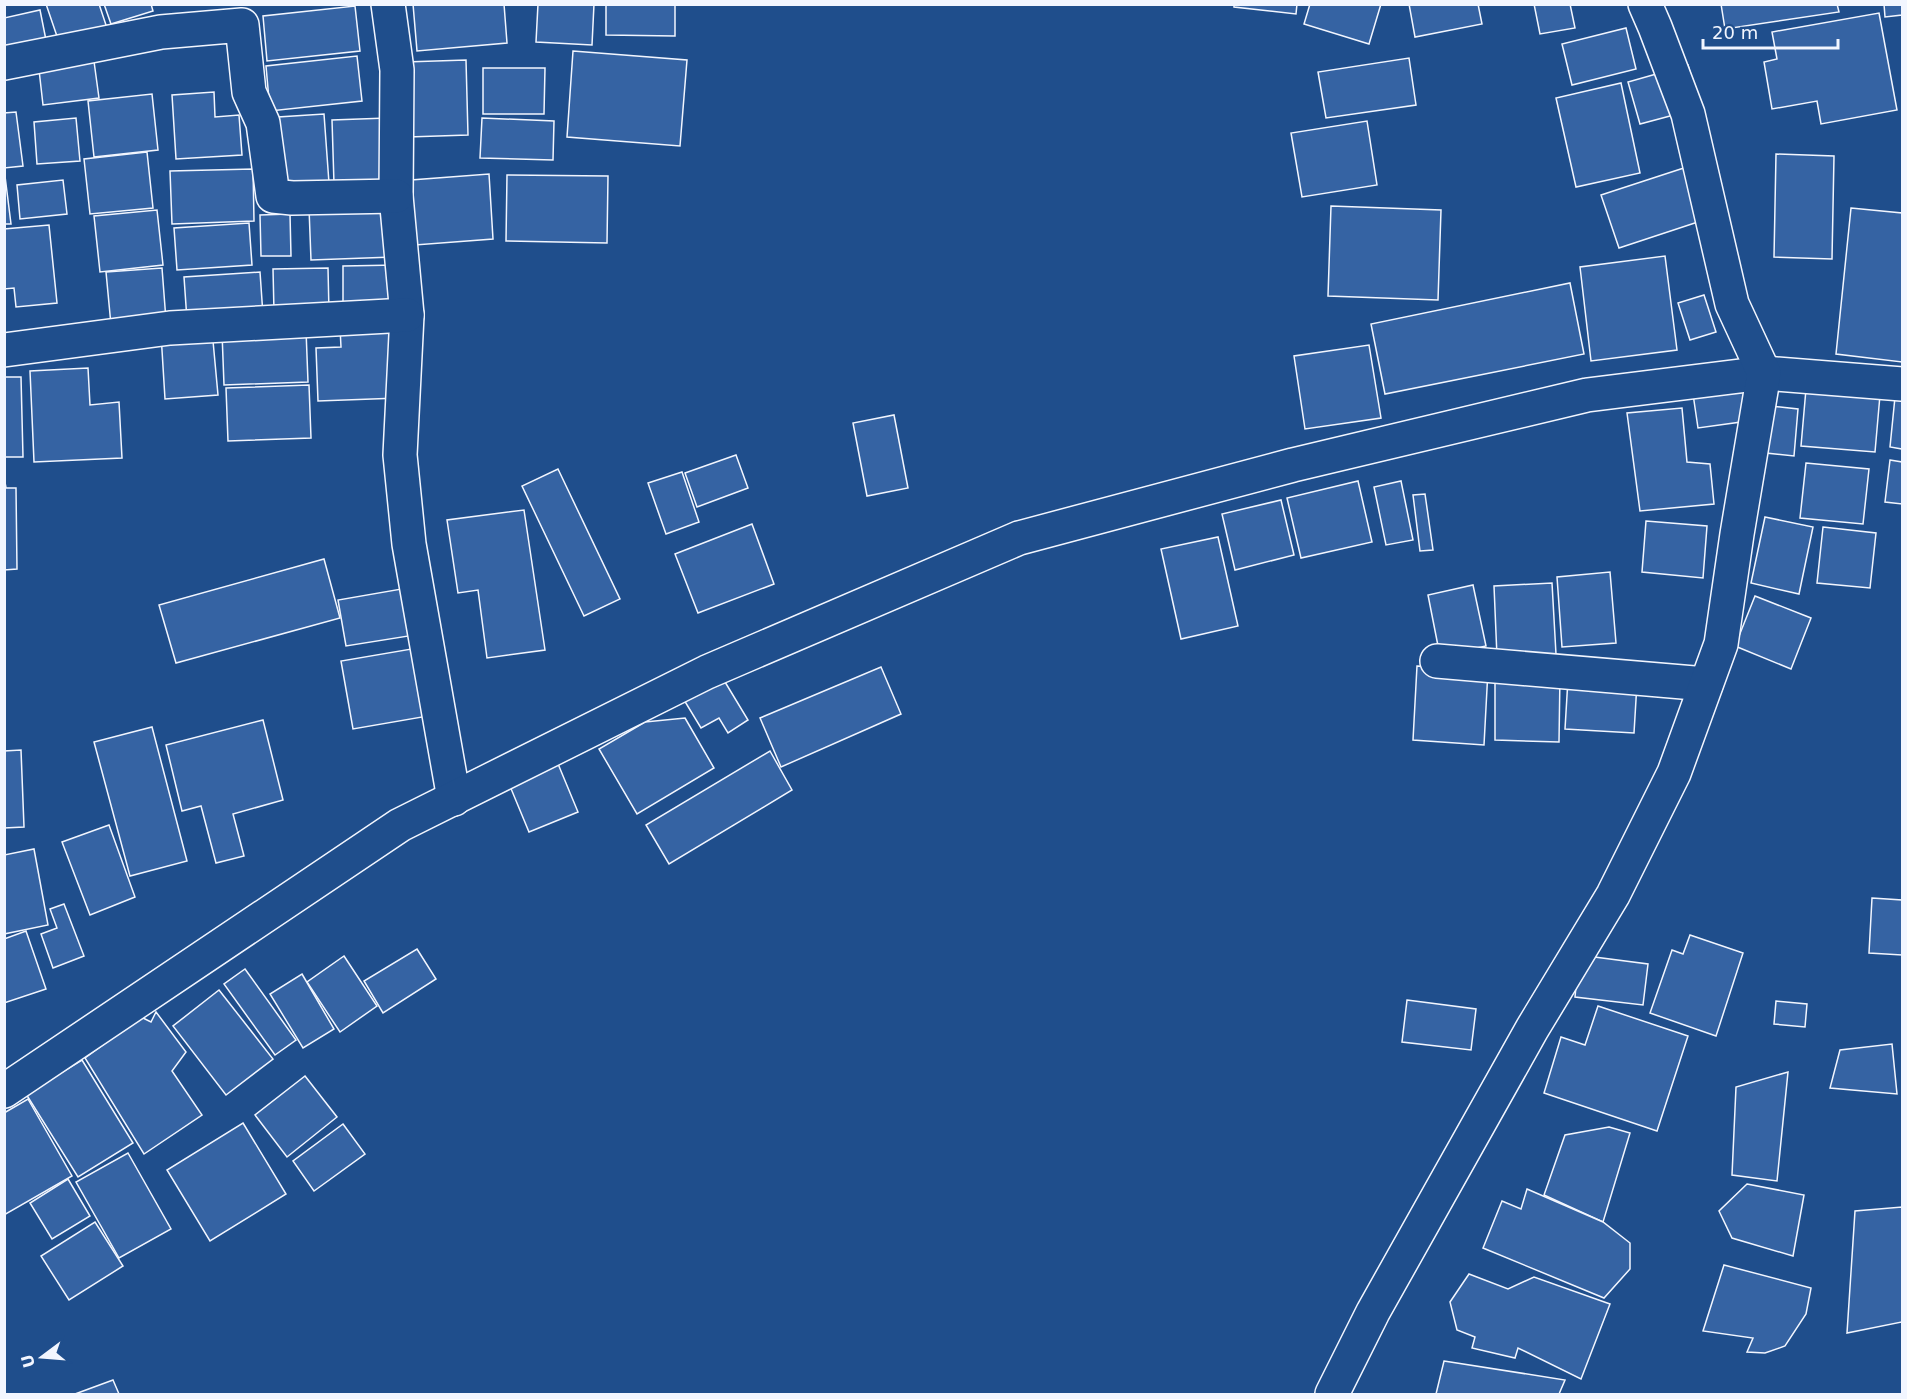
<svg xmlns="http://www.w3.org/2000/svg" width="1907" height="1399" viewBox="0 0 1907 1399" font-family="'DejaVu Sans',sans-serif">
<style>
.building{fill:#3563a3;stroke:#f2f6ff;stroke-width:1.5}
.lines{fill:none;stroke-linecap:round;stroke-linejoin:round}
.street-casing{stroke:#f2f6ff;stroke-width:36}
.street{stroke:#1f4e8c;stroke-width:33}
</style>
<rect width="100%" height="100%" fill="#1f4e8c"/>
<g class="building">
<path d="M46,4h53l9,27 -47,17z"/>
<path d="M104,4h47l2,7 -42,13z"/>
<path d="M413,4h91l3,39 -90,8z"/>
<path d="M538,4h56l-2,41 -56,-3z"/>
<path d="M606,4h69v32l-69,-1z"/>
<path d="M1234,4h63l-1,10 -62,-7z"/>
<path d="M1310,4h71l-12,40 -65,-20z"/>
<path d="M1409,4h69l4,20 -67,13z"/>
<path d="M1534,4h36l5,24 -35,6z"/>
<path d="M1721,4h116l2,8 -114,17z"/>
<path d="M1884,4h18v11l-17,2z"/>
<path d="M355,6l5,45 -93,10 -4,-45z"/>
<path d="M40,10l7,35 -43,9v-36z"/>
<path d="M1879,13l18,97 -76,14 -4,-23 -45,8 -8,-47 13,-3 -5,-27z"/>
<path d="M1626,28l10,41 -64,16 -10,-41z"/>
<path d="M573,51l114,9 -7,86 -113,-9z"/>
<path d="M93,54l6,44 -56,7 -5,-44z"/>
<path d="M357,56l5,45 -92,10 -4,-45z"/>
<path d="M1409,58l7,47 -90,13 -8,-46z"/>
<path d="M466,60l2,75 -60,2 -3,-75z"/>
<path d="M1688,65l12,43 -60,16 -12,-42z"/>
<path d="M483,68h62l-1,46h-61z"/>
<path d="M1621,83l19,90 -64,14 -20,-89z"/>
<path d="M214,92l1,25 24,-2 3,40 -66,4 -4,-64z"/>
<path d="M152,94l6,56 -64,7 -6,-56z"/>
<path d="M16,112l7,54 -19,2v-55z"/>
<path d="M324,114l5,69 -46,3 -5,-69z"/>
<path d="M76,118l4,43 -43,3 -3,-42z"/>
<path d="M387,118l2,64 -55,2 -2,-64z"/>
<path d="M482,118l72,3 -1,39 -73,-2z"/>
<path d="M1367,121l10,64 -75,12 -11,-64z"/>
<path d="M147,152l6,56 -63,6 -6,-55z"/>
<path d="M1776,154l58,2 -2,103 -58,-2z"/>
<path d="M1696,164l17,53 -94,31 -18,-53z"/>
<path d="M4,168l7,56h-7z"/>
<path d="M253,169l1,52 -82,3 -2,-53z"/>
<path d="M489,174l4,65 -78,6 -4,-65z"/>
<path d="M507,175l101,1 -1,67 -101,-2z"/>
<path d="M63,180l4,34 -47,5 -3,-34z"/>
<path d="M392,205l1,52 -82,3 -2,-52z"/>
<path d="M1331,206l110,4 -3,90 -110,-4z"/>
<path d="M1851,208l51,5v149l-66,-8z"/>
<path d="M157,210l6,55 -63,7 -6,-56z"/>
<path d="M290,214l1,42h-30l-1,-41z"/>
<path d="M249,223l3,42 -75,5 -3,-42z"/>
<path d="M49,225l8,78 -41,4 -2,-19 -10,1v-60z"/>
<path d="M1665,256l12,94 -86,11 -11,-94z"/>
<path d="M397,265l1,44h-55v-43z"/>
<path d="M162,268l4,52 -55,5 -5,-53z"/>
<path d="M328,268l1,44h-55l-1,-43z"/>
<path d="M260,272l3,43 -76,5 -3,-43z"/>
<path d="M1570,283l14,71 -199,40 -14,-70z"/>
<path d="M1704,295l12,37 -26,8 -12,-37z"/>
<path d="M396,325l3,73 -81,3 -2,-53 25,-1 -1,-19z"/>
<path d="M212,330l6,65 -53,4 -4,-65z"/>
<path d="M306,330l2,52 -84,3 -2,-52z"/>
<path d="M1369,345l12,73 -76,11 -11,-73z"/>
<path d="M88,368l2,37 29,-3 3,56 -88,4 -4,-91z"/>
<path d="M4,377h17l2,80h-19z"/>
<path d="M309,385l2,53 -83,3 -2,-53z"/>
<path d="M1743,388l5,33 -50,7 -5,-34z"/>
<path d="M1806,389l74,6 -5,57 -74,-6z"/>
<path d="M1895,397l7,1v51l-12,-2z"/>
<path d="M1770,406l28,3 -4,47 -28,-3z"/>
<path d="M1682,408l5,54 23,2 4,40 -74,7 -13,-98z"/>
<path d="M894,415l14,73 -41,8 -14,-73z"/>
<path d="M736,455l12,33 -51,19 -12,-34z"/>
<path d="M1890,460l12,2v42l-17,-2z"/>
<path d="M1806,463l63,6 -6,55 -63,-6z"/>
<path d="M558,469l62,130 -36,17 -62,-130z"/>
<path d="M682,472l17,50 -33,12 -18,-51z"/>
<path d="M4,477l2,11h10l1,81 -13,1z"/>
<path d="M1358,481l14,61 -71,16 -14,-60z"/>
<path d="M1401,481l12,59 -27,5 -12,-58z"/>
<path d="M1425,494l8,56 -13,1 -7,-56z"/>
<path d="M1281,500l13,55 -59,15 -13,-56z"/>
<path d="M524,510l21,140 -58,8 -9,-68 -20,3 -11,-73z"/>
<path d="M1765,517l48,10 -14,67 -48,-11z"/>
<path d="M1646,521l61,5 -4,52 -61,-6z"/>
<path d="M752,524l22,60 -76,29 -23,-59z"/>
<path d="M1823,527l53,6 -6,55 -53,-5z"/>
<path d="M1218,537l20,89 -57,13 -20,-90z"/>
<path d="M324,559l16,59 -164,45 -17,-58z"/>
<path d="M1610,572l6,71 -54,4 -5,-70z"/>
<path d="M1552,583l4,71 -59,3 -3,-71z"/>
<path d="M1473,585l13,61 -46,10 -12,-61z"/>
<path d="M407,588l8,47 -69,11 -8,-46z"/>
<path d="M1755,596l56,22 -20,51 -56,-23z"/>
<path d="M423,647l11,68 -81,14 -12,-68z"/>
<path d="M1417,666l71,4 -4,75 -71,-5z"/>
<path d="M881,667l20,47 -120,53 -21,-49z"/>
<path d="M719,672l29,48 -20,13 -9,-15 -18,10 -20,-33z"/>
<path d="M1495,674l65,1 -1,67 -64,-2z"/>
<path d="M1568,679l69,4 -3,50 -69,-4z"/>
<path d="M685,718l29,50 -77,46 -38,-65 46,-27z"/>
<path d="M263,720l20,80 -50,14 11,42 -28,7 -15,-57 -19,5 -16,-66z"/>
<path d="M152,727l35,134 -57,15 -36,-134z"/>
<path d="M21,750l3,77 -20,1v-77z"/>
<path d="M770,751l22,39 -123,74 -23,-39z"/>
<path d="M556,759l22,53 -49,20 -22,-53z"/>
<path d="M109,825l26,72 -45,18 -28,-73z"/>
<path d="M34,849l14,76 -44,9v-79z"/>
<path d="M1872,898l30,2v55l-33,-2z"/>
<path d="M64,904l20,52 -31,12 -12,-34 16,-6 -7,-19z"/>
<path d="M26,931l20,58 -42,14v-64z"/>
<path d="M1690,935l53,18 -27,83 -66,-23 22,-63 11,4z"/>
<path d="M417,949l19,30 -53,34 -19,-32z"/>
<path d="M1579,955l69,9 -5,41 -68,-8z"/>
<path d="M344,956l33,50 -37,26 -33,-50z"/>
<path d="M245,969l51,71 -21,15 -51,-71z"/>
<path d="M302,974l32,55 -31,19 -33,-54z"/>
<path d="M219,990l54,69 -47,36 -53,-69z"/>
<path d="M1407,1000l69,9 -5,41 -69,-8z"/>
<path d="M1776,1001l31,3 -2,23 -31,-3z"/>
<path d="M1598,1006l90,30 -31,95 -113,-38 17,-56 24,8z"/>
<path d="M156,1012l30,40 -14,19 30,44 -58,39 -59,-96 56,-41 10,5z"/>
<path d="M1892,1044l5,50 -67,-6 10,-38z"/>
<path d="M82,1060l51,83 -55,34 -52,-83z"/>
<path d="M1788,1072l-11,109 -45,-6 4,-88z"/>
<path d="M305,1076l32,41 -50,40 -32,-42z"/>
<path d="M28,1099l44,77 -68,39v-102z"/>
<path d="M243,1123l43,71 -76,47 -43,-71z"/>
<path d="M343,1124l22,30 -51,37 -21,-30z"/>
<path d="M1609,1127l21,6 -27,89 -59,-27 21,-60z"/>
<path d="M128,1153l43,76 -52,29 -43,-76z"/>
<path d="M68,1179l22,37 -38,23 -22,-36z"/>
<path d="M1747,1184l57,11 -11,61 -61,-18 -13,-27z"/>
<path d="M1527,1189l76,33 27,21v26l-26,29 -121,-50 19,-47 19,8z"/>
<path d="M1902,1207v115l-55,11 8,-122z"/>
<path d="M95,1222l28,44 -54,34 -28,-44z"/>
<path d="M1724,1265l87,23 -5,26 -21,32 -20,7 -18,-1 6,-14 -50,-7z"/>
<path d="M1469,1274l39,15 26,-12 76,27 -29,75 -63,-31 -3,10 -43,-10 3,-11 -18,-7 -7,-28z"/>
<path d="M1444,1361l121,19 -6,14h-123z"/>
<path d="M113,1380l6,14h-44z"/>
</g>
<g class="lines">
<defs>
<g id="street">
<path d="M388,4l9,66 -1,126 11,119 -7,140 9,89 45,255"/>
<path d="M4,63l157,-31 81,-7 7,67 14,31 10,73 19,2 104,-2"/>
<path d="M4,350l166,-22 237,-13"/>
<path d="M1437,661l269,23"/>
<path d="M4,1091l396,-266 307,-153 312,-134 274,-73 294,-70 177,-22 138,11"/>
<path d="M1332,1394l41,-82 159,-283 81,-134 61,-122 47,-129 16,-110 27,-161 -32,-69 -44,-190 -33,-87 -10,-23"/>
</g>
</defs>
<use href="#street" class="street-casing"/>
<use href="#street" class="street"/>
</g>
<rect width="1907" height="1399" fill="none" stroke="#f2f6ff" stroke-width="12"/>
<g transform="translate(42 1357) rotate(254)" stroke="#1f4e8c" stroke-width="4.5" paint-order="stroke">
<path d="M0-4.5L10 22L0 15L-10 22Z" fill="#f2f6ff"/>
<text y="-9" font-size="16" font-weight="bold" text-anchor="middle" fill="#f2f6ff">U</text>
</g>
<path d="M1703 39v9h135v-9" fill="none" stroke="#f2f6ff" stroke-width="3"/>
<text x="1712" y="39" font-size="18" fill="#f2f6ff" stroke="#1f4e8c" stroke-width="4.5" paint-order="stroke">20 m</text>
</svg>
